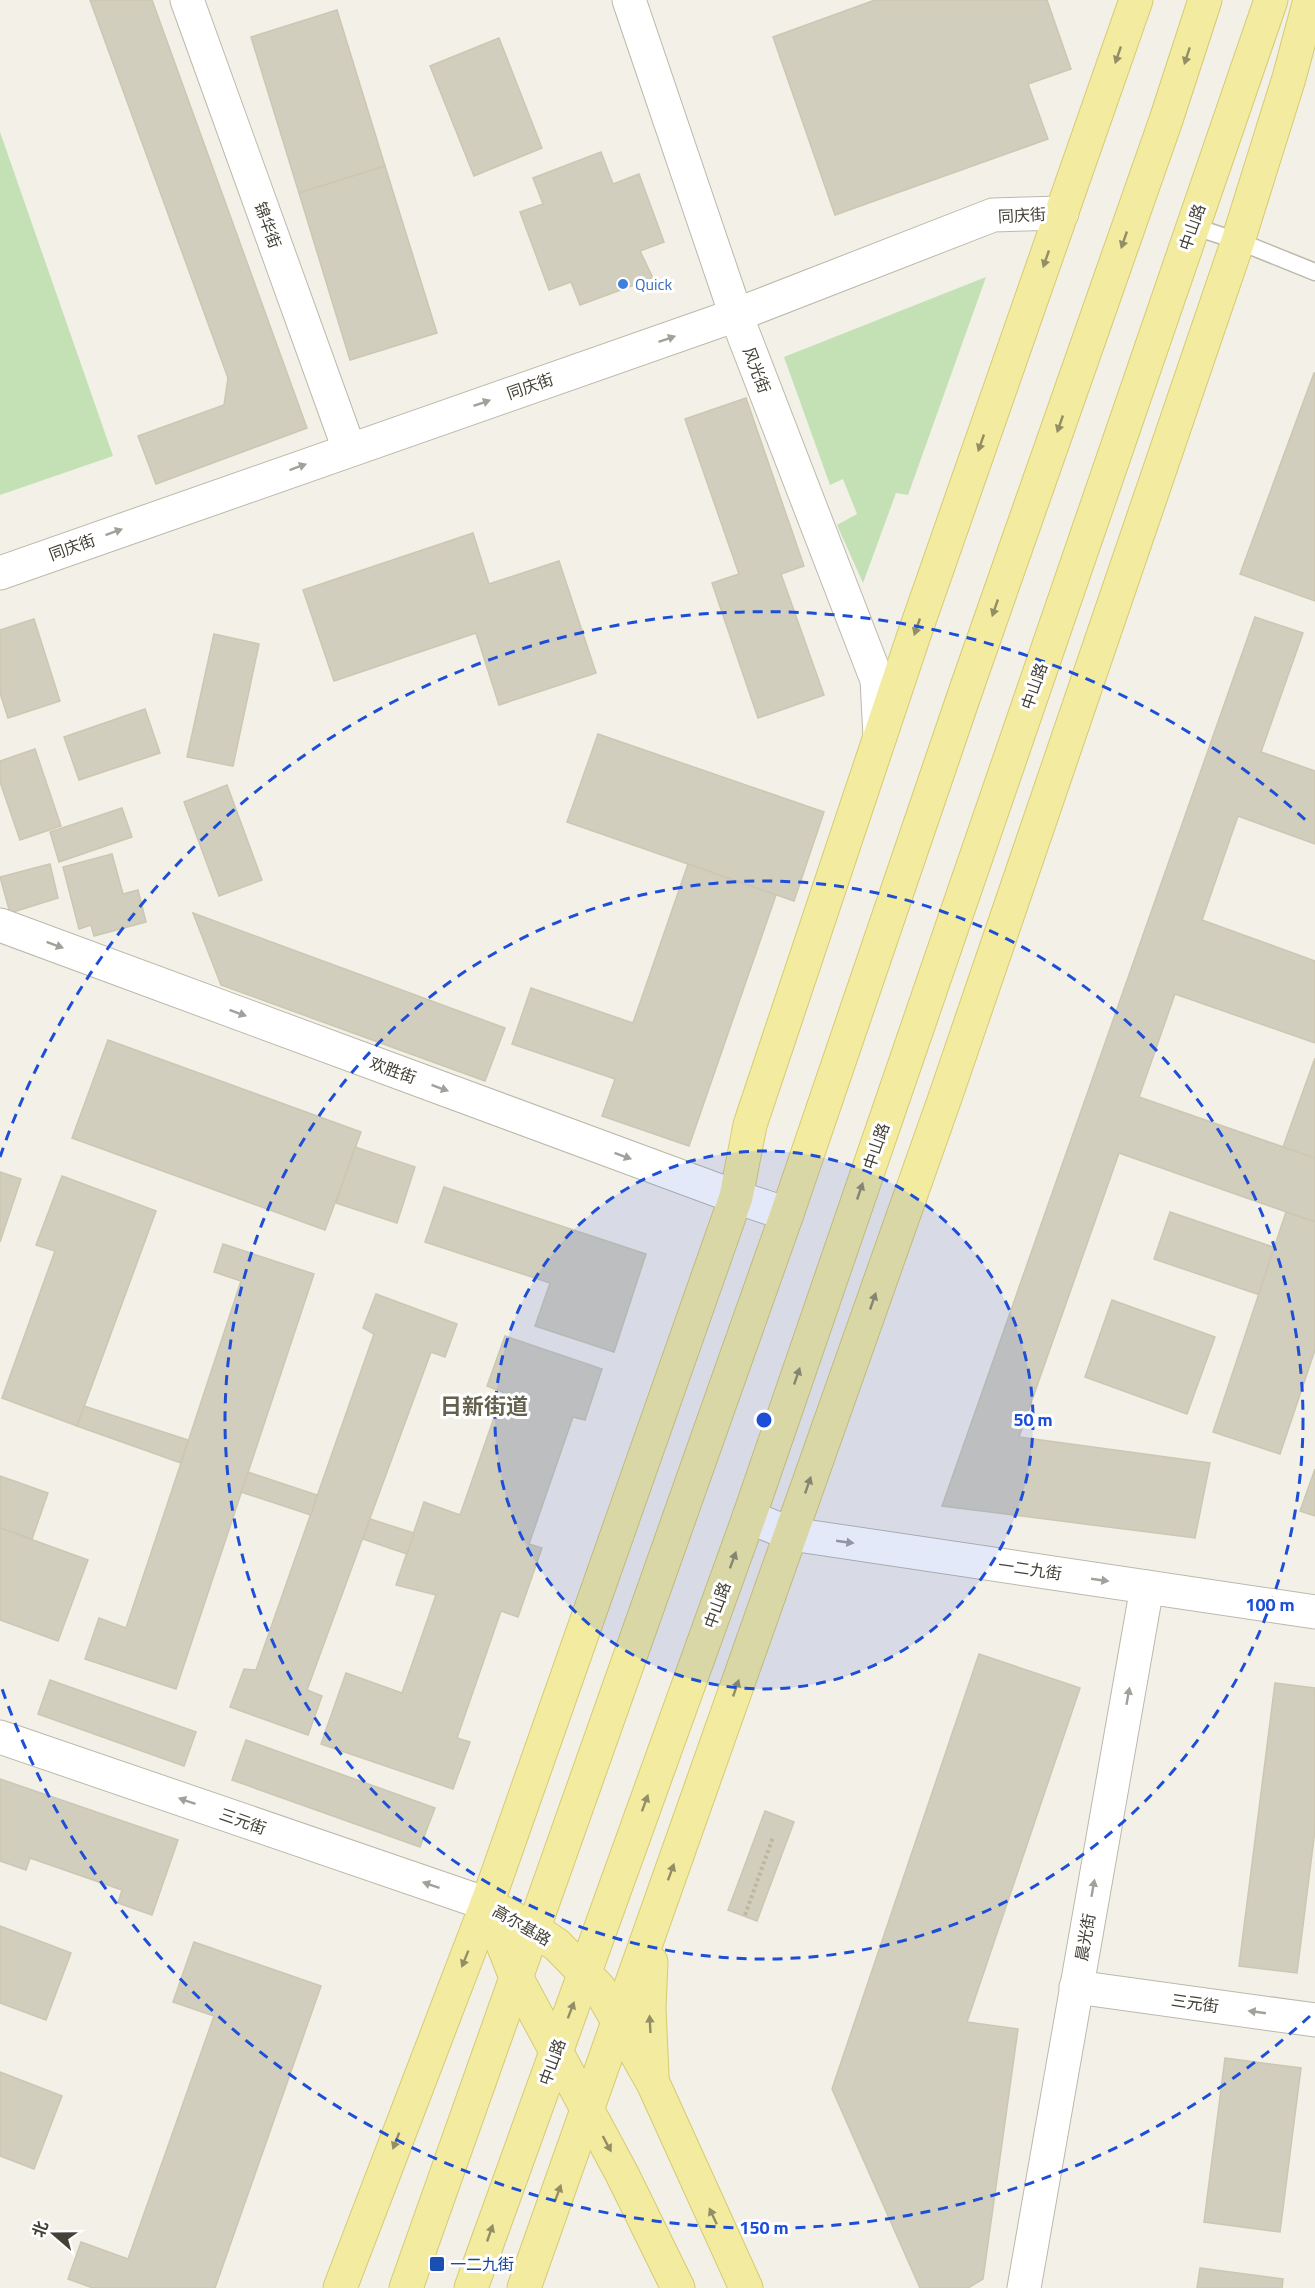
<svg xmlns="http://www.w3.org/2000/svg" width="1315" height="2288" viewBox="0 0 1315 2288" font-family="'Titillium Web','Noto Sans SC',sans-serif">
<style>
.green{fill:#c4e1b5}
.building{fill:#d2cebe;stroke:#ccc7b2;stroke-width:1.5}
.lines{fill:none;stroke-linecap:round;stroke-linejoin:round}
.lane-casing{stroke:#bcb9ab;stroke-width:19}
.street-casing{stroke:#bcb9ab;stroke-width:35}
.primary-casing{stroke:#d6cb71;stroke-width:35}
.path{stroke:#bcb79e;stroke-width:4;stroke-dasharray:3 3;stroke-linecap:butt}
.lane{stroke:#fff;stroke-width:16}
.street{stroke:#fff;stroke-width:33}
.primary{stroke:#f3eb9f;stroke-width:33}
.oneway{fill:#938e66}
.oneway2{fill:#a2a09b}
.ring{fill:none;stroke:#1d4ed8;stroke-width:3;stroke-dasharray:10 8}
.shop-dot{fill:#3f7fe0;stroke:#fff;stroke-width:2}
.transit-dot{fill:#1a4fb4;stroke:#fff;stroke-width:2}
.labels{text-anchor:middle;dominant-baseline:central;stroke-width:6;stroke-linejoin:round;paint-order:stroke}
.street-label{font-size:16px;fill:#444137;stroke:#fff}
.shop-label{font-size:16px;fill:#366cbe;stroke:#fff;text-anchor:start}
.transit-label{font-size:16px;fill:#164399;stroke:#fff;text-anchor:start}
.district-label{font-size:22px;font-weight:bold;fill:#65614f;stroke:#fff}
.centre{fill:#1d4ed8;stroke:#fff;stroke-width:3}
.ring-label{font-size:18px;text-anchor:middle;font-weight:bold;fill:#1d4ed8;stroke:#fff;stroke-width:6;stroke-linejoin:round;paint-order:stroke}
</style>
<rect width="100%" height="100%" fill="#f2f0e7"/>
<g class="green">
<path d="M0,132l113,324 -113,39z"/>
<path d="M986,277l-78,218 -12,-2 -33,90 -26,-58 20,-11 -14,-35 -13,6 -46,-128z"/>
</g>
<g class="building">
<path d="M90,0h62l155,428 -151,56 -18,-48 86,-31 4,-27z"/>
<path d="M875,0h172l24,69 -43,15 20,55 -213,76 -62,-178z"/>
<path d="M337,10l48,156 -86,27 -48,-156z"/>
<path d="M499,38l43,110 -68,28 -44,-110z"/>
<path d="M601,152l12,32 26,-10 25,68 -24,9 13,27 -73,27 -9,-23 -22,8 -29,-78 23,-8 -10,-26z"/>
<path d="M385,166l52,167 -87,27 -51,-167z"/>
<path d="M1314,373h1v228l-75,-27z"/>
<path d="M746,398l58,168 -23,8 43,121 -66,23 -46,-135 27,-9 -54,-155z"/>
<path d="M473,533l16,51 70,-23 37,112 -97,32 -23,-72 -142,48 -31,-91z"/>
<path d="M1255,617l48,16 -42,119 54,19v73l-77,-28 -36,104 113,41v82l-140,-49 -36,103 176,61v64l-196,-69 -100,284 191,26 -15,75 -253,-32z"/>
<path d="M34,619l26,82 -52,17 -8,-25v-63z"/>
<path d="M214,634l45,10 -26,122 -46,-9z"/>
<path d="M145,709l15,44 -81,27 -15,-43z"/>
<path d="M598,734l226,78 -30,89 -227,-79z"/>
<path d="M35,749l26,77 -41,14 -20,-58v-21z"/>
<path d="M227,785l35,95 -43,16 -35,-94z"/>
<path d="M122,808l10,29 -73,25 -9,-30z"/>
<path d="M112,854l11,40 15,-4 8,32 -52,14 -3,-11 -12,4 -16,-62z"/>
<path d="M50,864l8,34 -48,15 -10,-36z"/>
<path d="M688,864l88,31 -87,251 -87,-30 13,-37 -103,-35 19,-56 102,35z"/>
<path d="M193,913l312,115 -20,53 -264,-96z"/>
<path d="M108,1040l253,92 -36,98 -253,-92z"/>
<path d="M1315,1058v100l-32,-11z"/>
<path d="M355,1147l60,20 -18,56 -61,-20z"/>
<path d="M0,1172l21,7 -21,63z"/>
<path d="M62,1176l94,35 -79,215 -75,-28 53,-147 -19,-6z"/>
<path d="M444,1187l202,67 -32,98 -79,-26 15,-43 -125,-41z"/>
<path d="M1170,1212l106,36 -16,47 -106,-36z"/>
<path d="M1286,1212l29,10v128l-35,104 -67,-22z"/>
<path d="M223,1244l91,30 -138,415 -91,-30 14,-41 27,10 55,-165 60,-182 -27,-9z"/>
<path d="M376,1294l81,30 -12,33 -14,-5 -124,338 15,6 -14,39 -78,-28 14,-38 12,1 118,-336 -11,-6z"/>
<path d="M1112,1300l103,37 -28,77 -102,-37z"/>
<path d="M505,1336l97,33 -17,51 -12,-3 -44,127 13,4 -24,69 -17,-6 -44,127 13,4 -17,47 -132,-45 25,-71 56,20 34,-98 -40,-10 28,-83 36,13 43,-123 -16,-6z"/>
<path d="M84,1406l104,34 -7,23 -104,-37z"/>
<path d="M1315,1469v47l-15,-5z"/>
<path d="M248,1472l69,23 -6,20 -70,-23z"/>
<path d="M0,1476l48,17 -16,46 -32,-11z"/>
<path d="M370,1519l44,14 -7,21 -44,-15z"/>
<path d="M0,1528l88,32 -30,81 -58,-21z"/>
<path d="M979,1654l101,34 -113,334 51,7 -35,250 -15,9h-48l-88,-199z"/>
<path d="M50,1680l146,52 -12,34 -146,-52z"/>
<path d="M1275,1683l40,5v142l-18,143 -58,-7z"/>
<path d="M246,1740l189,68 -15,39 -188,-67z"/>
<path d="M0,1779l178,61 -26,75 -34,-12 4,-13 -92,-32 -4,12 -26,-9z"/>
<path d="M765,1811l29,11 -37,99 -29,-11z"/>
<path d="M0,1926l71,27 -25,67 -46,-17z"/>
<path d="M194,1942l127,44 -106,302h-122l-25,-9 13,-37 47,17 86,-243 -41,-14z"/>
<path d="M1225,2058l76,10 -21,164 -76,-10z"/>
<path d="M0,2072l62,24 -28,73 -34,-13z"/>
<path d="M1200,2268l83,11 -1,9h-85z"/>
</g>
<g class="lines">
<defs>
<path id="lane" d="M1192,226l46,15 77,31"/>
<g id="street">
<path d="M187,0l162,449"/>
<path d="M629,0l107,315 141,365 3,56"/>
<path d="M0,573l736,-258 257,-100 69,-2"/>
<path d="M0,925l736,272 51,17"/>
<path d="M749,1517l42,17 524,78"/>
<path d="M0,1737l487,167"/>
<path d="M1076,1987l239,33"/>
<path d="M1024,2288l123,-701"/>
</g>
<g id="primary">
<path d="M487,1904l48,26 22,15 42,43 54,95 93,205"/>
<path d="M487,1904l28,71 107,199 56,114"/>
<path d="M651,1962l-2,46 3,67"/>
<path d="M340,2288l147,-384 249,-707 14,-72 164,-490 222,-635"/>
<path d="M406,2288l381,-1074 181,-530 198,-564 39,-120"/>
<path d="M471,2288l278,-771 522,-1517"/>
<path d="M524,2288l422,-1193 292,-854 51,-163 21,-78"/>
</g>
</defs>
<use href="#lane" class="lane-casing"/>
<use href="#street" class="street-casing"/>
<use href="#primary" class="primary-casing"/>
<path class="path" d="M745,1915l28,-78"/>
<use href="#lane" class="lane"/>
<use href="#street" class="street"/>
<use href="#primary" class="primary"/>
</g>
<defs><path id="oneway-solid" d="M-6-.8H1V-3.2L6.5 0L1 3.2V.8H-6Z" transform="scale(1.5)"/></defs>
<g class="oneway">
<use href="#oneway-solid" transform="translate(1118 55) rotate(109)"/>
<use href="#oneway-solid" transform="translate(1187 56) rotate(108)"/>
<use href="#oneway-solid" transform="translate(1124 240) rotate(109)"/>
<use href="#oneway-solid" transform="translate(1046 259) rotate(109)"/>
<use href="#oneway-solid" transform="translate(1060 424) rotate(109)"/>
<use href="#oneway-solid" transform="translate(981 443) rotate(109)"/>
<use href="#oneway-solid" transform="translate(995 608) rotate(109)"/>
<use href="#oneway-solid" transform="translate(917 627) rotate(109)"/>
<use href="#oneway-solid" transform="translate(860 1191) rotate(-71)"/>
<use href="#oneway-solid" transform="translate(873 1301) rotate(-71)"/>
<use href="#oneway-solid" transform="translate(797 1376) rotate(-71)"/>
<use href="#oneway-solid" transform="translate(808 1485) rotate(-71)"/>
<use href="#oneway-solid" transform="translate(733 1560) rotate(-70)"/>
<use href="#oneway-solid" transform="translate(736 1688) rotate(-71)"/>
<use href="#oneway-solid" transform="translate(645 1803) rotate(-70)"/>
<use href="#oneway-solid" transform="translate(671 1872) rotate(-70)"/>
<use href="#oneway-solid" transform="translate(465 1959) rotate(112)"/>
<use href="#oneway-solid" transform="translate(571 2010) rotate(-69)"/>
<use href="#oneway-solid" transform="translate(650 2024) rotate(-93)"/>
<use href="#oneway-solid" transform="translate(396 2141) rotate(111)"/>
<use href="#oneway-solid" transform="translate(607 2144) rotate(62)"/>
<use href="#oneway-solid" transform="translate(558 2193) rotate(-70)"/>
<use href="#oneway-solid" transform="translate(713 2216) rotate(-115)"/>
<use href="#oneway-solid" transform="translate(490 2233) rotate(-71)"/>
</g>
<g class="oneway2">
<use href="#oneway-solid" transform="translate(667 339) rotate(-19)"/>
<use href="#oneway-solid" transform="translate(482 403) rotate(-19)"/>
<use href="#oneway-solid" transform="translate(298 467) rotate(-20)"/>
<use href="#oneway-solid" transform="translate(114 532) rotate(-20)"/>
<use href="#oneway-solid" transform="translate(55 945) rotate(20)"/>
<use href="#oneway-solid" transform="translate(238 1013) rotate(20)"/>
<use href="#oneway-solid" transform="translate(440 1088) rotate(20)"/>
<use href="#oneway-solid" transform="translate(623 1156) rotate(20)"/>
<use href="#oneway-solid" transform="translate(845 1542) rotate(8)"/>
<use href="#oneway-solid" transform="translate(1100 1580) rotate(8)"/>
<use href="#oneway-solid" transform="translate(1128 1696) rotate(-80)"/>
<use href="#oneway-solid" transform="translate(187 1801) rotate(-161)"/>
<use href="#oneway-solid" transform="translate(431 1885) rotate(-161)"/>
<use href="#oneway-solid" transform="translate(1093 1888) rotate(-80)"/>
<use href="#oneway-solid" transform="translate(1257 2012) rotate(-172)"/>
</g>
<circle cx="764" cy="1420" r="269" fill="#1d4ed8" fill-opacity=".12"/>
<g class="ring">
<circle cx="764" cy="1420" r="269"/>
<circle cx="764" cy="1420" r="539"/>
<path d="M1310 2016A808 808 0 0 1 0 1683M0 1157A808 808 0 0 1 1310 824"/>
</g>
<circle class="shop-dot" cx="623" cy="284" r="6"/>
<rect class="transit-dot" x="429" y="2256" width="16" height="16" rx="3"/>
<g class="labels">
<g class="street-label">
<text transform="translate(1022 215) rotate(-3)">同庆街</text>
<text transform="translate(268 225) rotate(70)">锦华街</text>
<text transform="translate(1192 227) rotate(-71)">中山路</text>
<text transform="translate(757 370) rotate(69)">风光街</text>
<text transform="translate(530 386) rotate(-19)">同庆街</text>
<text transform="translate(72 547) rotate(-20)">同庆街</text>
<text transform="translate(1034 686) rotate(-71)">中山路</text>
<text transform="translate(393 1070) rotate(20)">欢胜街</text>
<text transform="translate(876 1146) rotate(-71)">中山路</text>
<text transform="translate(1030 1569) rotate(8)">一二九街</text>
<text transform="translate(717 1605) rotate(-70)">中山路</text>
<text transform="translate(243 1821) rotate(19)">三元街</text>
<text transform="translate(522 1925) rotate(30)">高尔基路</text>
<text transform="translate(1085 1937) rotate(-80)">晨光街</text>
<text transform="translate(1195 2003) rotate(8)">三元街</text>
<text transform="translate(552 2062) rotate(-70)">中山路</text>
</g>
<g class="shop-label">
<text x="635" y="284">Quick</text>
</g>
<g class="transit-label">
<text x="450" y="2264">一二九街</text>
</g>
<g class="district-label">
<text x="484" y="1406">日新街道</text>
</g>
</g>
<circle cx="764" cy="1420" r="9" class="centre"/>
<g class="ring-label">
<text x="1033" y="1426">50 m</text>
<text x="1270" y="1611">100 m</text>
<text x="764" y="2234">150 m</text>
</g>
<g transform="translate(54 2234) rotate(290)" stroke="#ffffff" stroke-width="4.5" paint-order="stroke">
<path d="M0-4.5L10 22L0 15L-10 22Z" fill="#444137"/>
<text y="-9" font-size="16" font-weight="bold" text-anchor="middle" fill="#444137">北</text>
</g>
</svg>
